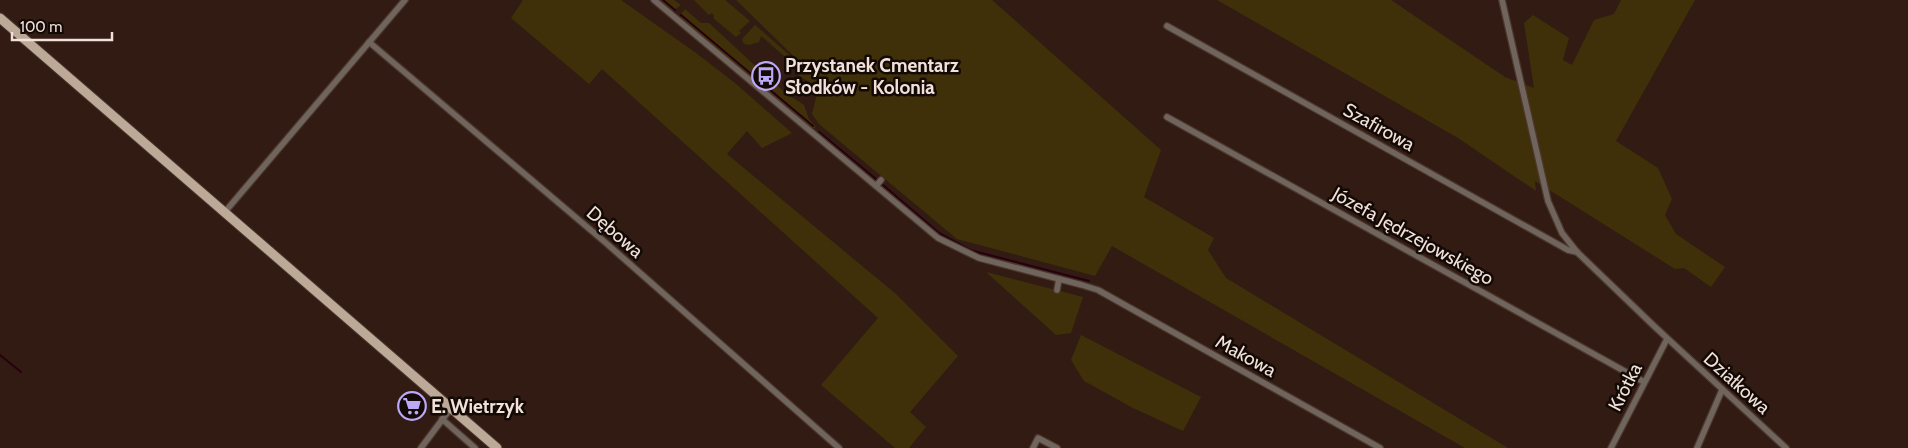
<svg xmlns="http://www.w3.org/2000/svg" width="1908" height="448" viewBox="0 0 1908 448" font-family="Cabin,sans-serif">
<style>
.green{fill:#3f300a}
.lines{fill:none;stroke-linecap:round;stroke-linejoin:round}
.stream{stroke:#26000f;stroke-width:2}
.minor-casing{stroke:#4d372e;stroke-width:8}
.primary-casing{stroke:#4d372e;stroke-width:11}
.minor{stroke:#6f655d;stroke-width:5.5}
.primary{stroke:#bca998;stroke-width:9}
.labels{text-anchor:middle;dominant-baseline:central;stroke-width:5;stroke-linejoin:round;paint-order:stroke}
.poi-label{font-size:19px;font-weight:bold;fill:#f1e1da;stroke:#130905;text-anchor:start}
.street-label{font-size:19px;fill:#f1e1da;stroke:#130905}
</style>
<rect width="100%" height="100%" fill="#321b12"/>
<g class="green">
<path d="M523,0h98l75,53 39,30 57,50 -30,15 -15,-17 -20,23 169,140 62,62 -48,56 16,15 -17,21h-14l-74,-63 57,-67 -276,-249 -13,15 -78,-66z"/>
<path d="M660,0h14l7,5 -8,6z"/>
<path d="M694,0h31l25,21 -11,10 2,2 -5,4 -23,-19 1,-2 -2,-3 -3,2z"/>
<path d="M736,0h256l169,150 -17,47 70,41 -6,12 18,28 282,170h-43l-353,-202 -17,30 -138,-37 -138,-115 -7,-10 6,-24 4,-5 -4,-5 -4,4h-2l-14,-9 1,-6 -38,-33 -2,6 -10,3 -5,-1 -2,-4 1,-2 12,-13 63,55z"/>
<path d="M1217,0h174l114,77 29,11 -10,-65 9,-8 36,23 -6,22 9,5 22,-45 20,-6 7,-14h74l-79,141 42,27 14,31 -7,16 11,19 49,33 -14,20 -27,-19 -9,1 -140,-88 1,10 -78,-53z"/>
<path d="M685,9l16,14h8l55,51 -2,2 5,4 2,-1 17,14 18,12 5,14 7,8 -4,2 -131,-111v-4z"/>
<path d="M986,272l97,25 -12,36 -15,2z"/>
<path d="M1081,335l120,62 -18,34 -50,-23 -49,-27 -13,-21z"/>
</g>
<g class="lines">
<g class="stream">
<path d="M663,0l12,10"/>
<path d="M681,15l132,111"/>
<path d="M819,132l57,47"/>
<path d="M883,185l56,48 31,17 119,31"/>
<path d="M0,355l21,17"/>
</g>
<defs>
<g id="minor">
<path d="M654,0l284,238 41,20 103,27 16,5 282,158"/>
<path d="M1502,0l46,201 14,32 15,19 77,74 132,122"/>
<path d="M1167,26l401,224 9,2"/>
<path d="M369,42l237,201 233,205"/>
<path d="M1167,117l477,265"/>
<path d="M876,186l5,-6"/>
<path d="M224,213l181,-213"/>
<path d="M1057,290l2,-11"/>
<path d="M442,419l33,29"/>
<path d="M421,448l30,-40"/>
<path d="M1033,448l5,-10 19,10"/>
<path d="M1611,448l56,-109"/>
<path d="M1697,448l25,-58"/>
</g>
<path id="primary" d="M0,18l497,430"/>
</defs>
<use href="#minor" class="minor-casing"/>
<use href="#primary" class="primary-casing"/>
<use href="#minor" class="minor"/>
<use href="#primary" class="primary"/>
</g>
<defs>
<symbol id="bus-ring" viewBox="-11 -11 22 22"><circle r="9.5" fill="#130905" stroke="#bca9f5" stroke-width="1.5"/><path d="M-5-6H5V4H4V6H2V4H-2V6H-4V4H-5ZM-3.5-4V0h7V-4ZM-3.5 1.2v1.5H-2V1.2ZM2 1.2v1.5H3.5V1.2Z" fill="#bca9f5"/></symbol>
<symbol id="supermarket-ring" viewBox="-11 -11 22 22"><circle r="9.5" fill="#130905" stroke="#bca9f5" stroke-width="1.5"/><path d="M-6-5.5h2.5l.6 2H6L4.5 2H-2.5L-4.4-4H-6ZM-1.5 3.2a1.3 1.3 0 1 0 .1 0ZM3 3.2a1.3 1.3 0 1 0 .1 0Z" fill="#bca9f5"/></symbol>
</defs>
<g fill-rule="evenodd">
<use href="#bus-ring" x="750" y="60" width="32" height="32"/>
<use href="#supermarket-ring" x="396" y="390" width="32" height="32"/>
</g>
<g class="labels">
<g class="poi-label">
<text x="785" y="65">Przystanek Cmentarz<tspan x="785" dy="22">Słodków - Kolonia</tspan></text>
<text x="431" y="406">E. Wietrzyk</text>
</g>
<g class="street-label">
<text transform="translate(1379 127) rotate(29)">Szafirowa</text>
<text transform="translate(615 232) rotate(41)">Dębowa</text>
<text transform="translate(1413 236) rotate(29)">Józefa Jędrzejowskiego</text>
<text transform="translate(1246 356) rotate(29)">Makowa</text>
<text transform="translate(1737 383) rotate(42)">Działkowa</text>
<text transform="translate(1625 387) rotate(-63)">Krótka</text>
</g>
</g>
<path d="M12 32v8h100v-8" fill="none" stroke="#f1e1da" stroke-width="2.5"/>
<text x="20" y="32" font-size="15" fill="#f1e1da" stroke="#130905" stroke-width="4" paint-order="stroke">100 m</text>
</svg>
